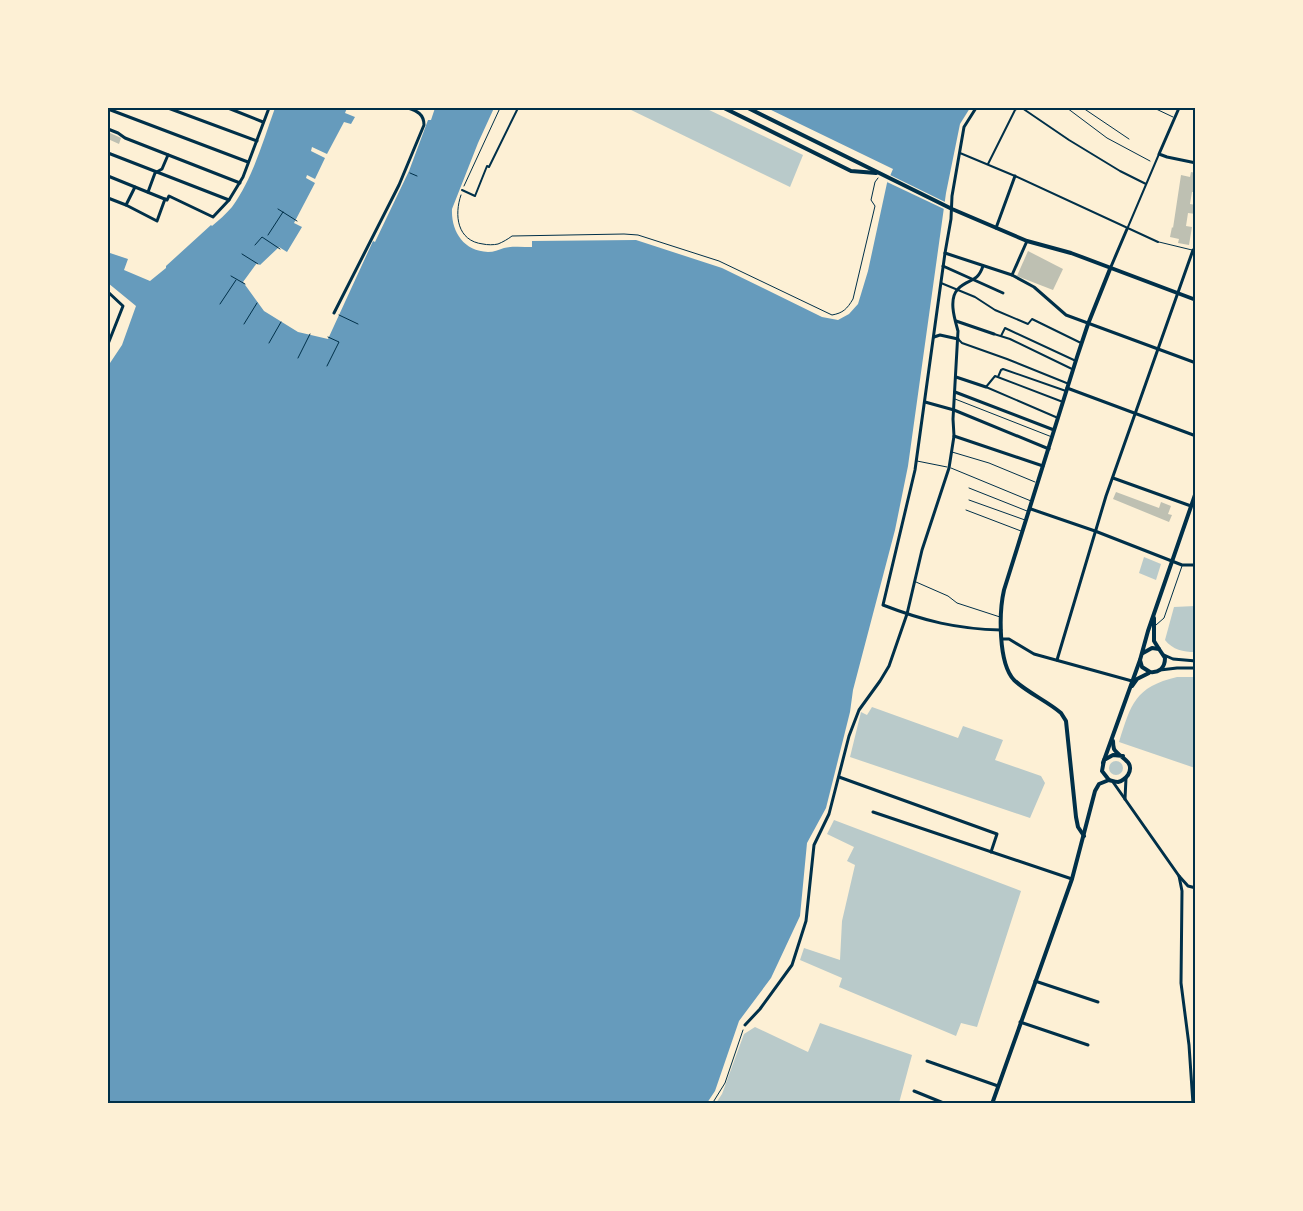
<svg xmlns="http://www.w3.org/2000/svg" width="1303" height="1211" viewBox="0 0 1303 1211" font-family="'Roboto Serif',serif">
<style>
.green{fill:#b9caca}
.water{fill:#669bbc}
.pier{fill:#fdf0d5}
.building{fill:#bec0b2}
.lines{fill:none;stroke-linecap:round;stroke-linejoin:round}
.path{stroke:#003049;stroke-width:1}
.service{stroke:#003049;stroke-width:1}
.pedestrian{stroke:#003049;stroke-width:2}
.minor{stroke:#003049;stroke-width:3}
.tertiary{stroke:#003049;stroke-width:4}
.neatline{fill:none;stroke:#003049;stroke-width:2}
</style>
<rect width="100%" height="100%" fill="#fdf0d5"/>
<g class="green">
<path d="M627,108h78l98,47 -13,32z"/>
<path d="M1144,557l17,7 -5,16 -17,-7z"/>
<path d="M1195,606v46c-12,0 -22,-2 -30,-12l9,-33z"/>
<path d="M1177,677h18v91l-76,-26c12,-38 16,-55 58,-65z"/>
<path d="M872,707l86,31 5,-12 40,14 -8,20 46,16 4,7 -15,35 -180,-61 11,-45 6,3z"/>
<circle cx="1116" cy="768" r="7"/>
<path d="M834,820l187,71 -44,136 -16,-4 -5,13 -117,-49 3,-9 -42,-18 4,-12 36,12 2,-39 13,-56 -8,-4 7,-14 -27,-13z"/>
<path d="M820,1023l92,32 -13,48h-183l6,-9 22,-60 11,-7 53,25z"/>
</g>
<path class="water" d="M275,108h72l-2,5 10,4 -4,7 -7,-2 -17,32 -15,-7 -1,4 14,7 -10,21 -8,-4 -1,3 9,5 -21,40 8,4 -15,25 -8,-5 -19,18 -3,-2 -14,19 21,29 34,21 30,7 45,-98 2,1 34,-71 19,-51h3l4,-12h59l-16,35 -26,66c-1,22 11,42 36,43 6,0 10,-2 16,-4 8,-2 19,-1 28,-1v-6l104,-1 86,28 100,49 16,3 11,-6 9,-10 10,-33 19,-88 6,-14 -126,-61h203l-10,16 -14,69 -38,273 -13,64 -42,160 -3,22 -24,96 -19,35 -7,73 -29,62 -32,43 -24,70 -8,12 -599,1v-730l2,-5 -2,-3 14,-21 14,-39 -28,-23v-22l2,-8 18,6 -4,11 26,11 16,-13v-2l45,-41 1,1c7,-6 14,-12 20,-19 21,-29 31,-66 43,-99z"/>
<path class="pier" d="M890,175l55,27 -1,7 -57,-27z"/>
<g class="building">
<path d="M108,132l13,6 -2,6 -11,-5z"/>
<path d="M1191,172l5,1v19h-4l-2,12 6,1v9l-8,-1 -2,13 6,1 -3,18 -11,-2 1,-4 -9,-2 2,-10 1,1 8,-53 9,2z"/>
<path d="M1028,251l35,18 -10,21 -36,-14z"/>
<path d="M1116,492l43,16 2,-6 10,4 -3,8 4,1 -3,7 -56,-23z"/>
</g>
<g class="lines">
<g class="path">
<path d="M1067,108l40,30 43,23"/>
<path d="M1083,108l46,31"/>
<path d="M410,173l7,3"/>
<path d="M464,186l36,-78"/>
<path d="M461,195c-7,20 -4,46 22,49 4,1 11,1 15,0 5,-2 10,-5 14,-8l112,-2 14,1 81,26 113,54c11,-2 15,-6 21,-16l22,-93 -4,-6 4,-18 3,-4"/>
<path d="M278,209l19,12"/>
<path d="M268,235l15,-23"/>
<path d="M255,245l7,-8 18,12"/>
<path d="M242,254l16,10"/>
<path d="M231,276l14,8"/>
<path d="M220,304l16,-24"/>
<path d="M339,315l19,9"/>
<path d="M244,324l13,-21"/>
<path d="M269,343l12,-21"/>
<path d="M298,358l12,-24"/>
<path d="M327,366l12,-24 -11,-5"/>
<path d="M712,1104l13,-21 18,-53"/>
</g>
<g class="service">
<path d="M1154,108l19,9"/>
<path d="M1159,242l33,8"/>
<path d="M955,399l97,38"/>
<path d="M952,452l37,11 46,19"/>
<path d="M917,461l30,6"/>
<path d="M951,468l80,33"/>
<path d="M969,488l58,23"/>
<path d="M969,500l56,20"/>
<path d="M966,510l55,21"/>
<path d="M916,582l32,14 9,7 43,14"/>
<path d="M1156,625l8,-7 18,-52"/>
</g>
<g class="pedestrian">
<path d="M1022,108l47,32 51,31 26,13"/>
<path d="M960,153l55,23 143,66"/>
<path d="M988,164l27,-54 3,-2"/>
<path d="M462,190l13,6 12,-30 2,1 29,-59"/>
<path d="M1128,227l31,-73"/>
<path d="M941,283l34,14 20,13 33,14 4,-5 49,24"/>
<path d="M994,334l16,5 62,30"/>
<path d="M1001,336l4,-8 71,33"/>
<path d="M958,339l4,4 45,16 62,25"/>
<path d="M998,377l3,-7 2,-1 63,22"/>
<path d="M1058,418l-72,-31 9,-11 68,26"/>
</g>
<g class="minor">
<path d="M168,108l89,33"/>
<path d="M228,108l35,14"/>
<path d="M976,108l-12,19 -12,69 -1,23 -6,34 -30,217 -32,135c41,16 74,24 118,25"/>
<path d="M1179,108l-20,46 8,3 29,6"/>
<path d="M108,109l140,53"/>
<path d="M108,129l10,4 7,5 115,45"/>
<path d="M108,153l121,47"/>
<path d="M108,176l59,24 2,-4 44,21 16,-17 14,-23 26,-69"/>
<path d="M148,192l7,-19 7,-4 6,-14"/>
<path d="M108,198l18,7 9,-18"/>
<path d="M126,205l31,16 8,-22"/>
<path d="M996,228l19,-52"/>
<path d="M1027,241l-15,34 22,12 32,28 130,48"/>
<path d="M945,253l67,22"/>
<path d="M943,266l60,27"/>
<path d="M1110,269l17,-40"/>
<path d="M108,292l15,14 -15,38"/>
<path d="M334,313l65,-128 25,-60c0,-11 -7,-14 -16,-17"/>
<path d="M956,321l38,13"/>
<path d="M934,337l6,-2 18,4"/>
<path d="M956,377l30,10"/>
<path d="M1067,388l129,48"/>
<path d="M955,392l99,38"/>
<path d="M925,402l29,8 95,39"/>
<path d="M954,436l89,30"/>
<path d="M1113,478l78,28"/>
<path d="M1031,509l64,22 87,34h14"/>
<path d="M1003,639h6l25,15 98,27"/>
<path d="M1164,655l9,4 23,2"/>
<path d="M1057,660l49,-164 87,-246 3,1"/>
<path d="M1160,670l17,-2h19"/>
<path d="M839,777l158,57 -6,18"/>
<path d="M1113,782l66,94 3,15 -1,92 8,62 4,59"/>
<path d="M1125,799l1,-21"/>
<path d="M873,812l199,67"/>
<path d="M1179,876l9,10 8,2"/>
<path d="M1035,981l63,21"/>
<path d="M1020,1022l68,23"/>
<path d="M745,1025l15,-16 32,-44 14,-44 8,-76 15,-31 20,-78 10,-26 21,-29 9,-15 18,-52 15,-64 27,-82 5,-32 -1,-17 5,-88c-3,-11 -10,-32 0,-42 10,-11 19,-5 25,-23"/>
<path d="M927,1061l71,25"/>
<path d="M914,1091l32,13"/>
</g>
<g class="tertiary">
<path d="M724,108l127,63 25,2"/>
<path d="M748,108l204,101 75,32 44,12 125,47"/>
<path d="M1154,618v23l5,8"/>
<path d="M1140,660l2,7 8,5c9,1 15,-4 15,-14l-6,-9 -7,-1 -9,5"/>
<path d="M1132,686l5,-7 12,-6"/>
<path d="M1113,741c0,3 0,4 1,8 5,9 22,12 14,26 -3,4 -6,6 -10,7 -4,0 -5,-1 -9,-2l-7,-9 2,-11 9,-5 10,1"/>
<path d="M1103,763l37,-103 8,-29 48,-139"/>
<path d="M1084,836l-6,-9 -2,-10 -10,-96 -5,-8c-14,-12 -33,-20 -47,-33 -16,-17 -15,-68 -10,-90l73,-233 11,-33 22,-55"/>
<path d="M992,1104l80,-225 23,-88 4,-7 10,-4"/>
</g>
</g>
<rect width="1303" height="1211" fill="none" stroke="#fdf0d5" stroke-width="218"/>
<rect x="109" y="109" width="1085" height="993" class="neatline"/>
</svg>
